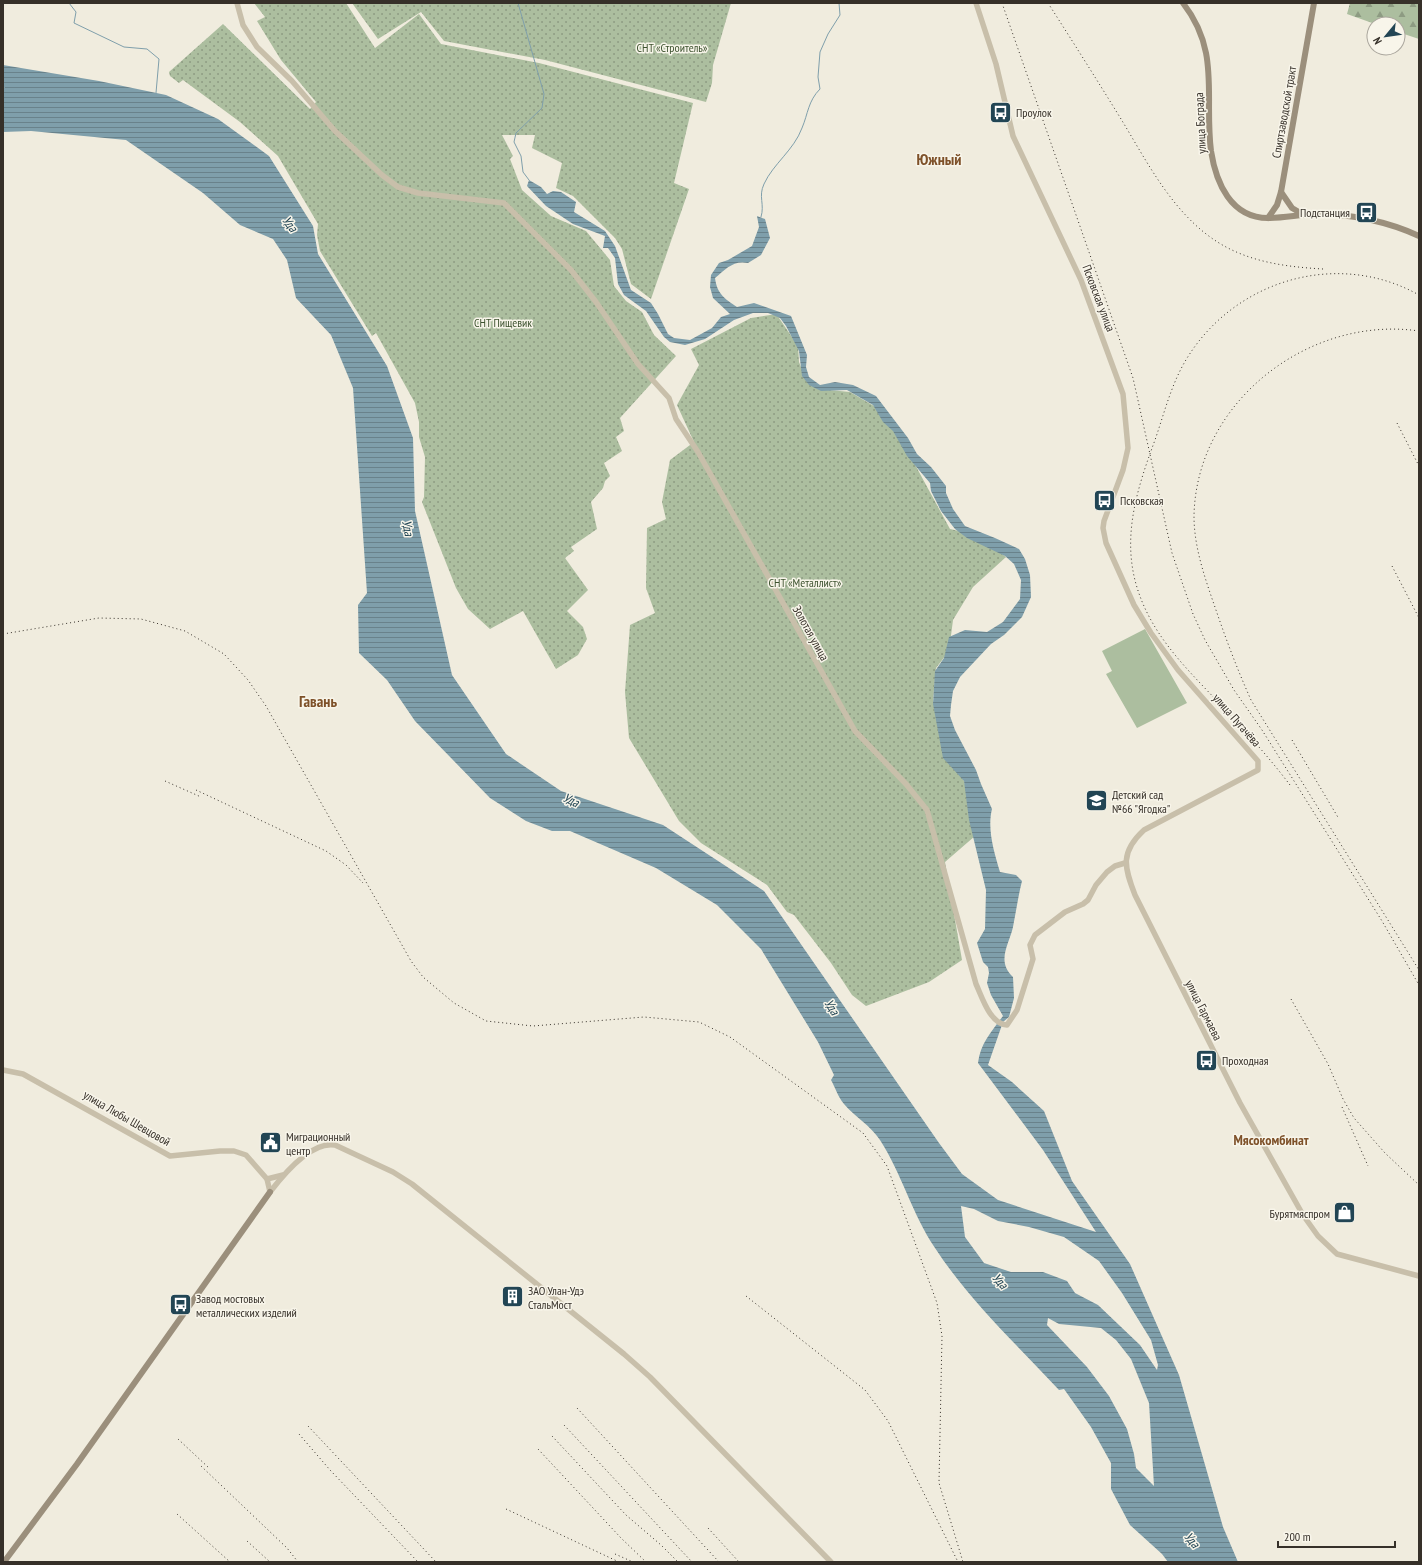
<svg xmlns="http://www.w3.org/2000/svg" width="1422" height="1565" viewBox="0 0 1422 1565" font-family="'PT Sans Narrow',sans-serif">
<style>
.grass{fill:#acbe9f}
.forest{fill:url(#forest-firs)}
.park{fill:url(#park-dots)}
.water{fill:url(#water-rules);fill-rule:evenodd}
.lines{fill:none;stroke-linecap:round;stroke-linejoin:round}
.stream{stroke:#7f9fab;stroke-width:1}
.tertiary{stroke:#c8bfaa;stroke-width:5.5}
.secondary{stroke:#9b8f7c;stroke-width:6}
.rail{stroke:#363029;stroke-width:1;stroke-dasharray:1 3;stroke-linecap:butt}
.labels{text-anchor:middle;dominant-baseline:central;stroke-width:3;stroke-linejoin:round;paint-order:stroke}
.park-label{font-size:12px;fill:#3d522f;stroke:#f8f5ea}
.poi-label{font-size:12px;fill:#363029;stroke:#f8f5ea;text-anchor:start}
.street-label{font-size:12px;fill:#363029;stroke:#f8f5ea}
.water-label{font-size:13px;font-style:italic;fill:#224554;stroke:#f8f5ea}
.quarter-label{font-size:14px;font-weight:bold;fill:#7e5129;stroke:#f8f5ea}
.district-label{font-size:16px;font-weight:bold;fill:#7e5129;stroke:#f8f5ea}
</style>
<defs>
<pattern id="forest-firs" width="22" height="20" patternUnits="userSpaceOnUse"><rect width="22" height="20" fill="#acbe9f"/><path d="M5 1l3.5 6h-7zM16 11l3.5 6h-7z" fill="#8d9b82"/></pattern>
<pattern id="park-dots" width="8" height="8" patternUnits="userSpaceOnUse"><rect width="8" height="8" fill="#acbe9f"/><path d="M2 2h.1M6 6h.1" fill="none" stroke="#8d9b82" stroke-width="1.8" stroke-linecap="round"/></pattern>
<pattern id="water-rules" width="6" height="5" patternUnits="userSpaceOnUse"><rect width="6" height="5" fill="#7f9fab"/><path d="M0 2.5h6" fill="none" stroke="#69828b"/></pattern>
</defs>
<rect width="100%" height="100%" fill="#f0ecde"/>
<path class="grass" d="M1145,629l42,74 -50,25 -31,-54 6,-3 -10,-20z"/>
<path class="forest" d="M1350,3h69v36l-21,-7v-8h-23l-28,-10z"/>
<g class="park">
<path d="M254,3h92l29,45 44,-34 22,30 98,19 154,40 -19,80 15,6 -38,110 -20,-15 -9,-35 -7,-11 -42,-42 -17,-8 6,-25 -30,-15 3,-13h-33l11,21 -3,3 12,31 29,26 35,15 24,29 4,26 12,15 16,11 12,23 22,21 -56,62 4,13 -8,6 6,14 -18,12 6,13 -5,5 -2,7 -12,14 6,27 -26,18 3,4 -9,7 23,32 -21,21 16,16 4,12 -9,16 -22,14 -33,-58 -33,18 -22,-20 -12,-21 -34,-86 2,-5 1,-40 -6,-20v-15l-4,-19 -39,-70 -4,3 -52,-85 -3,-16 1,-11 -40,-68 -38,-34 -57,-42 -4,3 -9,-7 -1,-4 54,-48 87,85 6,-7 -35,-42 -24,-39 8,-4z"/>
<path d="M352,3h379l-18,62 -1,18 -6,19 -161,-42 -101,-19 -23,-29 -43,27z"/>
<path d="M770,315h7l21,31 1,16 7,18 23,10 21,2 24,14 26,31 50,92c21,4 39,15 56,28l-33,30 -20,33 -4,31 -13,17 -3,32 14,59 15,16 6,19 7,42 -30,26 17,98 -33,22 -63,24 -14,-11 -21,-32 -37,-48 -7,-3 -20,-27 -66,-42 -22,-22 -50,-83 -4,-46 5,-67 25,-12 -9,-25 1,-60 19,-9 -4,-17 8,-42 24,-18 -17,-37 22,-40 -8,-16 60,-31z"/>
</g>
<path class="water" d="M3,65l96,16 67,14 52,24 51,37 44,70 5,28 69,112 26,72 2,73 37,164 54,79 55,37 102,34 101,66 175,252 23,31 36,26 98,32 -53,-82 -65,-87c2,-19 13,-31 25,-47l-12,-21 -4,-12 2,-10 -1,-6 -5,-5 -6,-19 8,-14 1,-39 -17,-70 -5,-39 -21,-23 -10,-54 2,-33 9,-13 5,-21 16,-7 22,2 16,-10 17,-23 1,-19 -7,-16 -9,-8 -38,-18 -12,-9 -14,-18 -10,-20 -1,-8 -23,-27 -14,-25 -10,-9 -10,-17 -26,-15 -26,1 -12,-6 -7,-9 -3,-25 -13,-25 -6,-8 -12,-5h-15l-19,7 -29,19 -20,6 -15,-3 -6,-5 -18,-26 -22,-16 -6,-11 -3,-26 -7,-10h-5l2,-12 -32,-12 -27,-18 -19,-20 2,-6 12,7 6,7 6,-3 8,1 15,10 -2,10 31,19 10,15 16,44 20,13 7,11 10,20 6,4 16,2 22,-12 9,-11 9,-3 -17,-16 -3,-11 1,-12 8,-12 9,-3 24,-14 7,-19 -2,-11 8,3 5,19 -9,17 -13,8c-15,-3 -22,6 -33,15 2,16 10,21 22,29l17,-4 37,13 16,39 -1,12 3,10 11,8 15,-3 18,3 23,11 32,42 9,16 14,13 15,19v7l7,16 12,17 30,12 24,11 6,10 5,16 1,22 -9,20 -18,18 -13,9 -31,33 -7,14 -2,14 -1,11 5,14 21,40 5,14 11,25c-5,20 2,43 8,63l16,3 6,6c-4,16 -6,31 -9,46 -4,18 -17,34 0,50l1,21 -5,19 -6,5 -15,43 24,17 32,29 28,70 58,83 49,111 44,152 15,35h-70l-6,-8 -32,-29 -19,-36v-26l-20,-36 -27,-38 -5,1c-43,-46 -90,-90 -124,-142 -23,-34 -33,-74 -55,-108 -9,-14 -26,-24 -36,-36 -6,-7 -9,-17 -13,-24l3,-5 -16,-33 -57,-93 -44,-44 -61,-37 -86,-37h-18l-26,-10 -36,-23 -75,-77 -28,-41 -28,-27 -1,-48 9,-12 -14,-205 -22,-53 -35,-37 -9,-38 -14,-21 -33,-14 -37,-32 -77,-53 -95,-9 -28,1v-44l2,-1h-2zM961,1206l13,3 24,12 31,6 35,10 35,24 23,32 29,47 7,25 -1,5 -17,-25 -42,-40 -23,-12 -8,-12 -24,-9h-32l-27,-9 -19,-26zM1048,1318l11,6 42,4 15,12 15,19 18,44 5,83 -18,-18 -2,-14 -7,-25 -18,-33 -22,-29 -40,-42z"/>
<g class="lines">
<g class="stream">
<path d="M69,3l7,9 -2,11 50,24 23,2 12,10 -3,34"/>
<path d="M518,3l26,91 -2,14 -26,25 -2,9 7,14 2,16 6,8"/>
<path d="M761,217c4,-13 -3,-20 3,-33 9,-20 30,-34 38,-56 6,-14 6,-27 18,-39l-2,-12 2,-25 8,-18 12,-19 -1,-12"/>
</g>
<g class="tertiary">
<path d="M237,3l6,22 14,22 35,34 43,50 47,44 16,12 20,6 86,10 67,67 25,32 42,62 31,34 7,21 22,33 157,279 51,53 21,26 49,174c6,13 14,40 31,41l10,-15 16,-51 -3,-14 5,-10 30,-23 18,-8 5,-4 8,-15 11,-13 8,-6 10,-3"/>
<path d="M976,3l20,61 17,72 68,144 42,114 5,54 -5,22 -19,51 -1,7 3,15 28,62 17,28 27,37 80,91v9l-114,60c-24,22 -20,37 -9,65l105,208 63,112 15,21 19,18 82,22"/>
<path d="M3,1070l20,4 147,82 50,-5h14l12,4 21,24 3,13"/>
<path d="M267,1179l16,-4"/>
<path d="M270,1192c13,-17 41,-51 65,-47l58,27 19,12 212,170 26,23 181,185"/>
</g>
<g class="secondary">
<path d="M1183,3c38,49 21,93 28,148 5,32 20,67 57,67 17,0 34,-4 51,-4 33,0 70,8 100,22"/>
<path d="M1281,192l11,16 12,7"/>
<path d="M1268,218l9,-13 4,-13 33,-189"/>
<path d="M4,1562l73,-98 193,-272"/>
</g>
<g class="rail">
<path d="M1002,3l131,375 39,175 21,61 12,26 29,50 28,40 120,191 37,64"/>
<path d="M1048,3c25,39 49,77 73,116 28,46 55,101 105,128 30,16 63,20 97,22"/>
<path d="M1419,331c-110,-16 -223,71 -225,185 0,33 12,65 23,97 10,29 21,58 34,87l168,270"/>
<path d="M1397,423l22,43"/>
<path d="M1392,566l27,52"/>
<path d="M3,634l96,-16 42,1 44,12 39,23 24,26 18,26 145,255 12,16 31,26 32,18 47,5 111,-9 55,5 31,15 133,96 24,33 50,137 5,33 -3,147 24,79"/>
<path d="M1292,740l47,79"/>
<path d="M165,781l36,16"/>
<path d="M1290,785c-22,-29 -45,-54 -70,-81 -34,-36 -70,-70 -84,-120 -14,-50 2,-98 19,-144 10,-29 17,-59 34,-85 49,-76 150,-105 230,-60"/>
<path d="M196,790l130,61 20,14 17,18"/>
<path d="M1291,999l37,65 15,35 11,19 31,35 34,32"/>
<path d="M1342,1107l26,59"/>
<path d="M746,1296l119,94 23,31 70,141"/>
<path d="M577,1408l142,154"/>
<path d="M564,1425l128,137"/>
<path d="M308,1426l128,136"/>
<path d="M299,1434l31,36 88,92"/>
<path d="M552,1436l74,79 35,30 17,17"/>
<path d="M178,1439l31,29"/>
<path d="M538,1449l83,89 25,24"/>
<path d="M201,1466l86,82 11,14"/>
<path d="M506,1509l113,53"/>
<path d="M177,1514l53,48"/>
<path d="M708,1528l31,34"/>
<path d="M247,1541l23,21"/>
<path d="M615,1554l18,8"/>
</g>
</g>
<defs>
<symbol id="bus-square" viewBox="-11 -11 22 22"><rect x="-9" y="-9" width="18" height="18" rx="4" fill="#224554" stroke="#f8f5ea"/><path d="M-5-6H5V4H4V6H2V4H-2V6H-4V4H-5ZM-3.5-4V0h7V-4ZM-3.5 1.2v1.5H-2V1.2ZM2 1.2v1.5H3.5V1.2Z" fill="#fff"/></symbol>
<symbol id="school-square" viewBox="-11 -11 22 22"><rect x="-9" y="-9" width="18" height="18" rx="4" fill="#224554" stroke="#f8f5ea"/><path d="M0-5L7-2L0 1L-7-2ZM-4 1L0 2.5L4 1V4Q0 6-4 4Z" fill="#fff"/></symbol>
<symbol id="civic-square" viewBox="-11 -11 22 22"><rect x="-9" y="-9" width="18" height="18" rx="4" fill="#224554" stroke="#f8f5ea"/><path d="M-.6-6.5H3V-4.5H.6V-3L4-1V1h2V6H-6V1h2V-1L-.6-3ZM-1.2 2.5V6h2.4V2.5Z" fill="#fff"/></symbol>
<symbol id="shop-square" viewBox="-11 -11 22 22"><rect x="-9" y="-9" width="18" height="18" rx="4" fill="#224554" stroke="#f8f5ea"/><path d="M-5-2.5h2.3a2.7 3.5 0 0 1 5.4 0H5L5.5 6h-11ZM-1.5-2.5h3a1.5 2.3 0 0 0-3 0Z" fill="#fff"/></symbol>
<symbol id="building-square" viewBox="-11 -11 22 22"><rect x="-9" y="-9" width="18" height="18" rx="4" fill="#224554" stroke="#f8f5ea"/><path d="M-4-6H4V6H1V3H-1V6H-4ZM-2.5-4.3h1.7v1.8h-1.7ZM.8-4.3h1.7v1.8H.8ZM-2.5-1h1.7V.8h-1.7ZM.8-1h1.7V.8H.8Z" fill="#fff"/></symbol>
</defs>
<g fill-rule="evenodd">
<use href="#bus-square" x="988" y="100" width="25" height="25"/>
<use href="#bus-square" x="1354" y="200" width="25" height="25"/>
<use href="#bus-square" x="1092" y="488" width="25" height="25"/>
<use href="#school-square" x="1084" y="788" width="25" height="25"/>
<use href="#bus-square" x="1194" y="1048" width="25" height="25"/>
<use href="#civic-square" x="258" y="1130" width="25" height="25"/>
<use href="#shop-square" x="1332" y="1200" width="25" height="25"/>
<use href="#building-square" x="500" y="1284" width="25" height="25"/>
<use href="#bus-square" x="168" y="1292" width="25" height="25"/>
</g>
<g class="labels">
<g class="park-label">
<text x="672" y="47">СНТ «Строитель»</text>
<text x="503" y="322">СНТ Пищевик</text>
<text x="805" y="582">СНТ «Металлист»</text>
</g>
<g class="poi-label">
<text x="1016" y="112">Проулок</text>
<text x="1350" y="212" text-anchor="end">Подстанция</text>
<text x="1120" y="500">Псковская</text>
<text x="1112" y="794">Детский сад<tspan x="1112" dy="14">№66 "Ягодка"</tspan></text>
<text x="1222" y="1060">Проходная</text>
<text x="286" y="1136">Миграционный<tspan x="286" dy="14">центр</tspan></text>
<text x="1330" y="1213" text-anchor="end">Бурятмяспром</text>
<text x="528" y="1290">ЗАО Улан-Удэ<tspan x="528" dy="14">СтальМост</tspan></text>
<text x="196" y="1298">Завод мостовых<tspan x="196" dy="14">металлических изделий</tspan></text>
</g>
<g class="street-label">
<text transform="translate(1284 112) rotate(-80)">Спиртзаводской тракт</text>
<text transform="translate(1200 123) rotate(-93)">улица Бограда</text>
<text transform="translate(1099 298) rotate(69)">Псковская улица</text>
<text transform="translate(811 633) rotate(61)">Золотая улица</text>
<text transform="translate(1237 720) rotate(49)">улица Пугачёва</text>
<text transform="translate(1204 1010) rotate(63)">улица Гармаева</text>
<text transform="translate(127 1118) rotate(30)">улица Любы Шевцовой</text>
</g>
<g class="water-label">
<text transform="translate(290 224) rotate(54)">Уда</text>
<text transform="translate(408 528) rotate(79)">Уда</text>
<text transform="translate(571 800) rotate(25)">Уда</text>
<text transform="translate(832 1007) rotate(58)">Уда</text>
<text transform="translate(1000 1281) rotate(49)">Уда</text>
<text transform="translate(1192 1540) rotate(50)">Уда</text>
</g>
<g class="quarter-label">
<text x="1271" y="1140">Мясокомбинат</text>
</g>
<g class="district-label">
<text x="939" y="159">Южный</text>
<text x="318" y="701">Гавань</text>
</g>
</g>
<rect width="1422" height="1565" fill="none" stroke="#363029" stroke-width="8"/>
<g transform="translate(1386 36) rotate(241)"><circle r="19" fill="#f8f5ea" stroke="#aaa69d"/>
<path d="M0-3L7 15L0 10L-7 15Z" fill="#224554"/>
<text y="-6" font-size="11" font-weight="bold" text-anchor="middle" fill="#363029">N</text>
</g>
<path d="M1278 1541v6h117v-6" fill="none" stroke="#363029" stroke-width="2"/>
<text x="1284" y="1541" font-size="12" fill="#363029" stroke="#f8f5ea" stroke-width="3" paint-order="stroke">200 m</text>
</svg>
